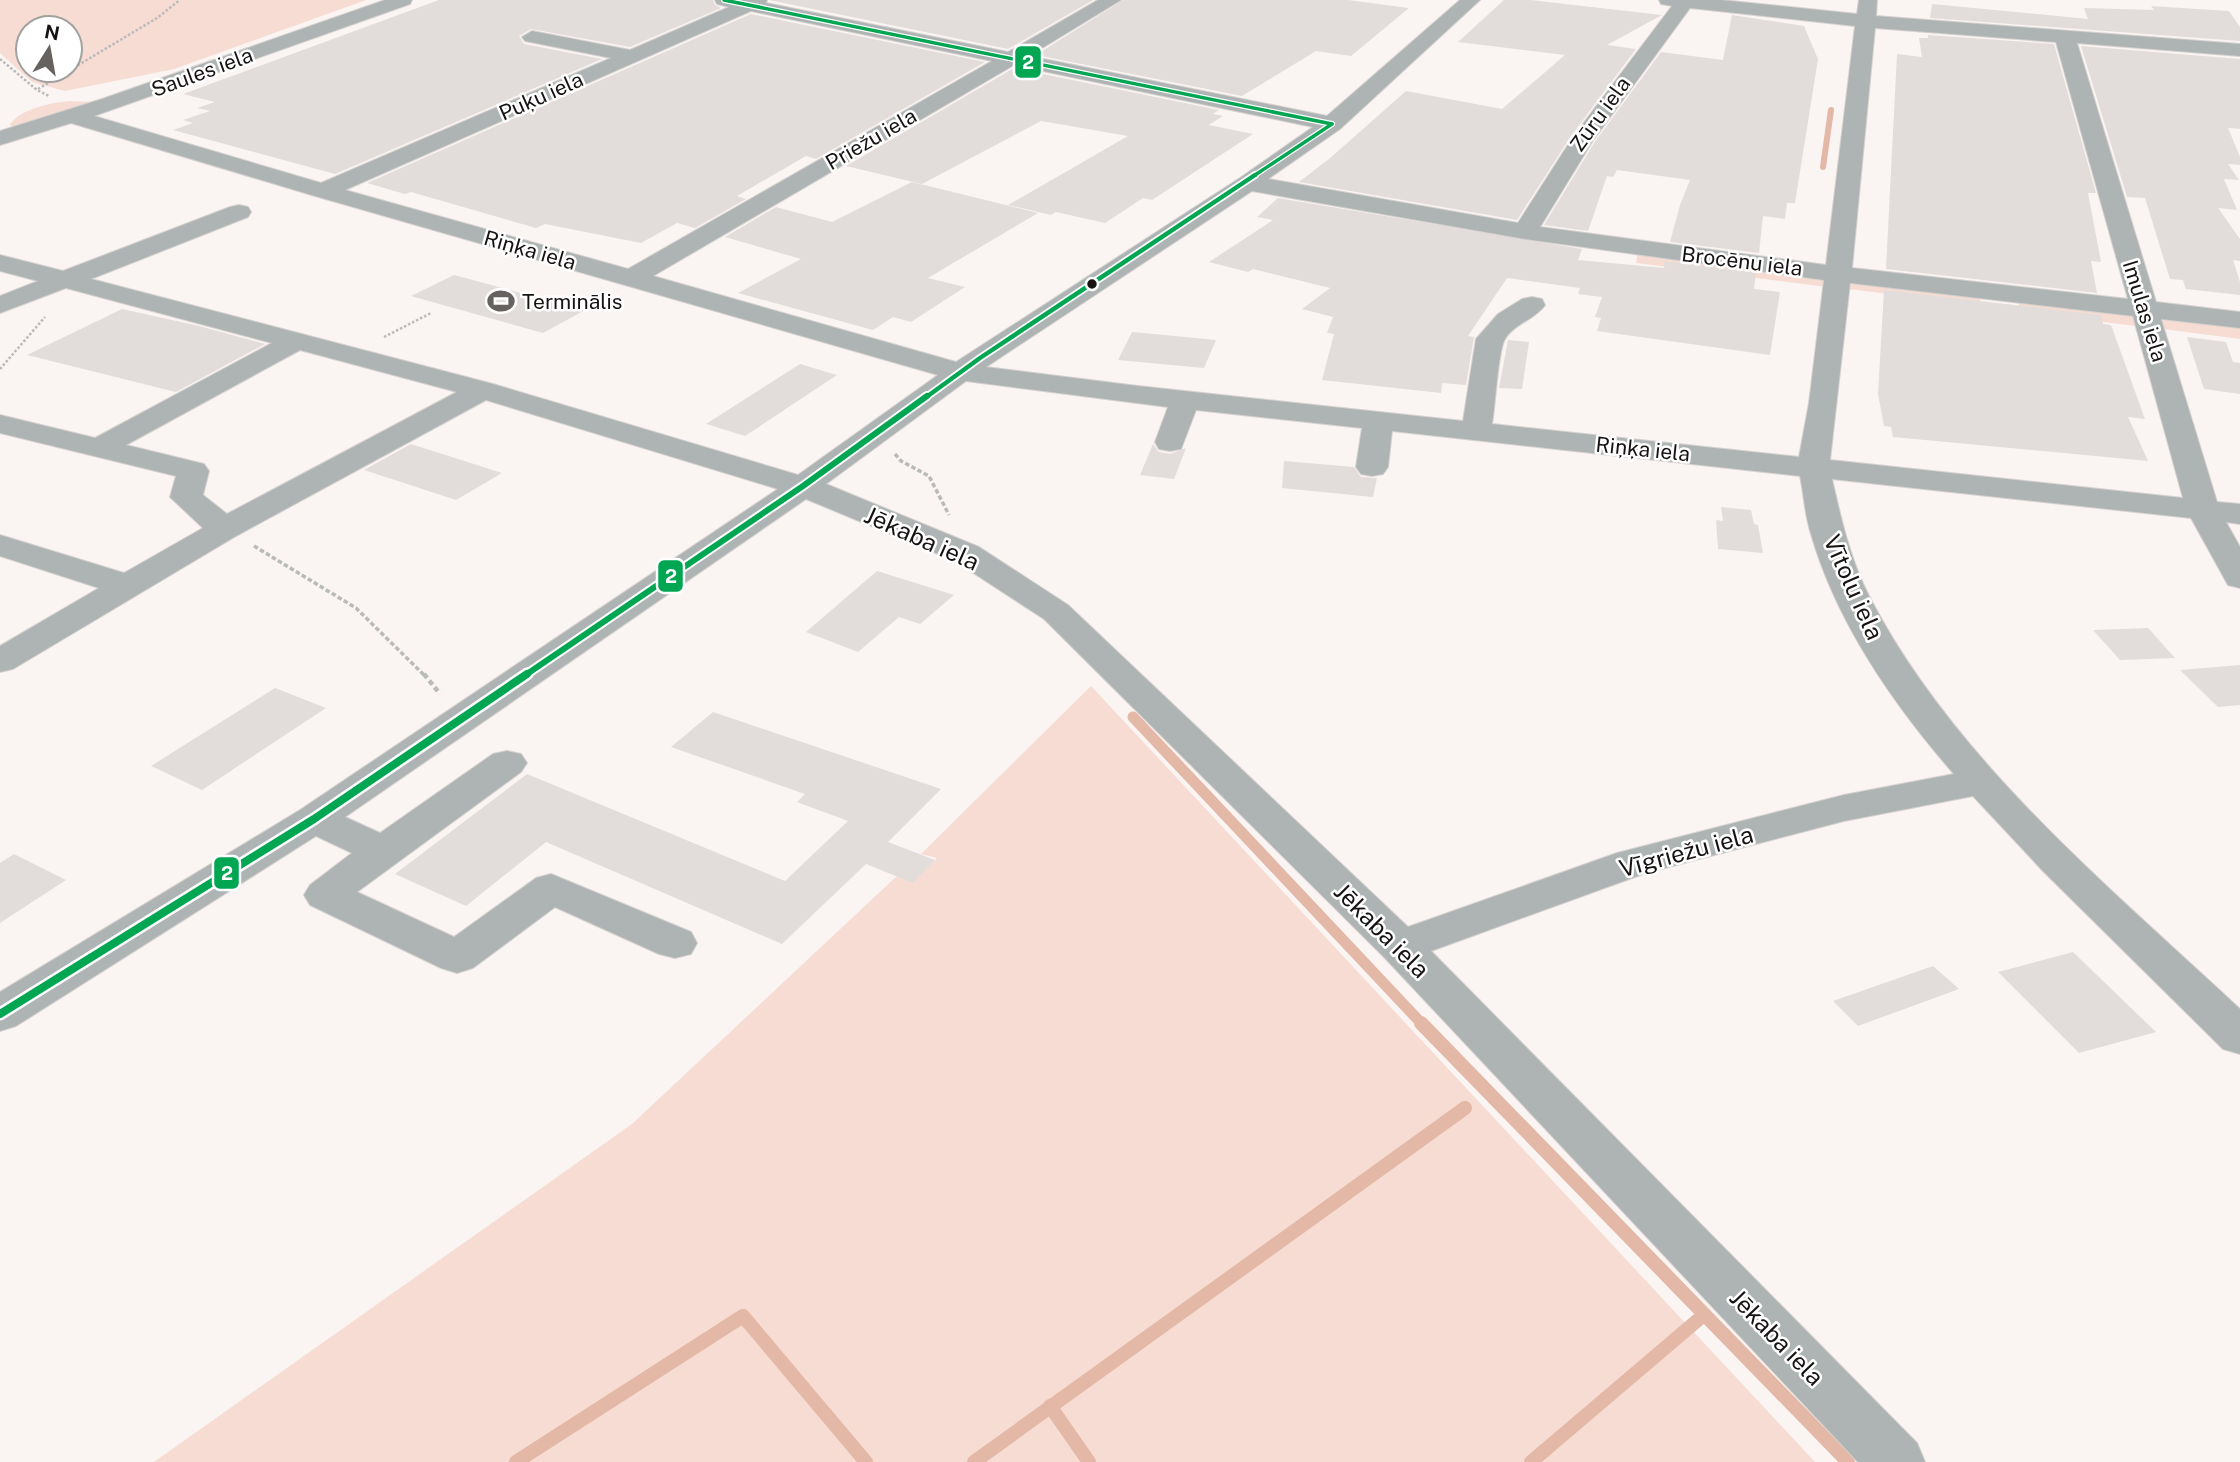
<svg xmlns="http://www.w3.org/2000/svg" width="2240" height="1462" viewBox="0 0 2240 1462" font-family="'Public Sans',sans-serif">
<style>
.green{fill:#f6dcd2;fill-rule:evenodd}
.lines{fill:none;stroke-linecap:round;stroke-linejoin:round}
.stream-far2{stroke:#e4b8a6;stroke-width:6}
.stream-far1{stroke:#e4b8a6;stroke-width:11}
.stream{stroke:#e4b8a6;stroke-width:14}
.building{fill:#e2dddb}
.minor-casing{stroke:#d5d1cf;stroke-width:2}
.path-far2{stroke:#b9baba;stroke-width:2.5;stroke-dasharray:2.5 2;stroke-linecap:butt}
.path-far1{stroke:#b9baba;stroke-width:3.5;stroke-dasharray:4.5 2.5;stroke-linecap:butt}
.path{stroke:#b9baba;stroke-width:4.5;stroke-dasharray:5 3.5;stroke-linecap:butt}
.minor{fill:#aeb4b4;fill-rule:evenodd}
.bus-1-far3-casing{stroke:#fff;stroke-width:6}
.bus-1-far2-casing{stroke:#fff;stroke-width:8}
.bus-1-far1-casing{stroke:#fff;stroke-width:10}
.bus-1-casing{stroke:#fff;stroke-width:13}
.bus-1-far3{stroke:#00a651;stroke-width:3.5}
.bus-1-far2{stroke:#00a651;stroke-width:4.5}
.bus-1-far1{stroke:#00a651;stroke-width:6}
.bus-1{stroke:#00a651;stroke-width:8}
.bus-dot{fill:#161312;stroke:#fff;stroke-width:2.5}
.labels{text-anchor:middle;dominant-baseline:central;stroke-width:5;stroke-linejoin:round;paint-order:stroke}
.far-street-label{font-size:21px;fill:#161312;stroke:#fff}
.far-poi-label{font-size:21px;fill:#161312;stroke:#fff;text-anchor:start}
.street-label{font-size:24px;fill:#161312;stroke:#fff}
.line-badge{stroke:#fff;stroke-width:2.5}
.badge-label{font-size:19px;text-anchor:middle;font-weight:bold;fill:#fff}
</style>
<rect width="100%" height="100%" fill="#faf4f2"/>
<g class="green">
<path d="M0,0h366l-192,69 -109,22 -33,-9 -32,-29zM28,28h42v42h-42z"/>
<path d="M69,101l25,1 -77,27 -7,-4c9,-16 41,-22 59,-24z"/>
<path d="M1638,252l187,25 2,10 -191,-24z"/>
<path d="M1849,281l130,15 3,10 -133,-17z"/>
<path d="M2019,299l117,17 7,11 -124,-16z"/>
<path d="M2166,318l74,8v13l-77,-10 -2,-6z"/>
<path d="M1091,686l724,776h-1661l478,-338 265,-248 16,6 24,-24 -16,-4z"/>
</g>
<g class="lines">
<path class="stream-far2" d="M1823,167l8,-57"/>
<path class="stream-far1" d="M1133,717l290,308"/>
<g class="stream">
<path d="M1421,1023l427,439"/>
<path d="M1050,1406l39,56"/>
<path d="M516,1462l227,-146 123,146"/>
<path d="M974,1462l491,-354"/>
<path d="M1531,1462l168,-143"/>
</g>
</g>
<g class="building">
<path d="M439,0h274l2,5 6,3 -91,39 -99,-18 -12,7 5,8 78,15 -267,115 -162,-44 20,-7 -10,-3 27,-9 -13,-3 18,-6 -32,-8z"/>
<path d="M769,0h324l-85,49z"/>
<path d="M1123,0h225l61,8 -58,48 -35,-5 -74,45 -206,-41z"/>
<path d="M1504,0h26l132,15 -55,30 29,4 -65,87 -54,84 -218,-38 30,-23 77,-68 96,18 63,-54 -107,-13z"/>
<path d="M1932,4l156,15 -4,-11 70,2 -3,-4 78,5 11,16v14l-310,-23z"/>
<path d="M751,14l234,48 -169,97 -10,-3 -69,40 9,3 -51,29 -18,-5 -36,20 -96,-19 -9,4 -125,-36 -6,2 -38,-11z"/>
<path d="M1732,15l72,11 14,33 -23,144h-8l-2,16 -22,-3 -4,37 -89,-11 10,-37 10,-25 -73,-10 -4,7 -6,-1 -19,55 -44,-6 50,-82 67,-91 62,8z"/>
<path d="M1928,35l126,9 42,149h-8l13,69 -10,-1 6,32 -211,-24 11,-215 25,3 -3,-19h9z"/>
<path d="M2081,46l159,13v70l-12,-1 12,29v8l-12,-1 11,16 -15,-1 13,31 -19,-2 22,31v22l-7,-1 7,22v13l-54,-6 -3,-9 -13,-1 -25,-81 -18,-1z"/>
<path d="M1014,68l205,42 -6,4 10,2 -14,9 44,9 -101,66 -9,-2 -38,25 -49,-11 -5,3 -43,-10 120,-69 -87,-15 -119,63 -76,-18z"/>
<path d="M912,182l126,31 -110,65 37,9 -54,35 -18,-5 -20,13 -135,-37 63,-34 -76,-22 51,-30 56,15z"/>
<path d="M1278,198l304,51 -4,11 86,8 1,-7 91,12 -2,16 26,3 -10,63 -173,-24 4,-13 -6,-1 7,-20 -24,-3 2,-6 -73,-10 -39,58 6,1 -8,48 -24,-2 -1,10 -119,-13 12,-46 -7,-1 6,-16 -31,-8 28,-21 -77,-19 -5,3 -39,-10 64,-42 -16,-3z"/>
<path d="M454,275l131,35 -42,23 -132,-37z"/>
<path d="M1884,290l217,25 2,9 8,1 34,94 -17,-2 20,44 -255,-24 -2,-10 -7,-1 -6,-32z"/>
<path d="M122,309l77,17 66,18 -89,48 -149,-37z"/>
<path d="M1132,332l22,2 62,6 -12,28 -86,-8z"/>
<path d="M2187,337l39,5 7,20 7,1v31l-36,-5z"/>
<path d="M1508,340l21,2 -7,47 -23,-1z"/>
<path d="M800,364l37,11 -92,61 -39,-12z"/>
<path d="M411,444l91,29 -46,27 -92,-30z"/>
<path d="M1153,444l6,8 11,2 16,-6 -12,31 -34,-4z"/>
<path d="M1284,461l70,6 7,10 16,1 -4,19 -91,-9z"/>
<path d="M1721,507l30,3 3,14 4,1 5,28 -45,-4 -2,-29 7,1z"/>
<path d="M877,571l77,24 -34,29 -21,-7 -41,35 -52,-20z"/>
<path d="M2148,628l27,30 -55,2 -27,-30z"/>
<path d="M2240,665v40l-22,2 -38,-37z"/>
<path d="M275,688l51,20 -124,82 -51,-24z"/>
<path d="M713,712l228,77 -53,53 47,18 -22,23 -47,-19 -84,80 -236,-102 -80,64 -71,-32 132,-100 258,107 63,-60 -51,-19 8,-8 -134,-47z"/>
<path d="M14,854l52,26 -66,43v-60z"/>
<path d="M2073,952l83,80 -77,21 -81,-81z"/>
<path d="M1933,966l26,23 -101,37 -25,-25z"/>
</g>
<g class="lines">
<defs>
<path id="minor" d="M385,0h27l-2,4 -316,112 227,67 290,-125 -86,-17 -3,-4 10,-6 98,19 99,-43 -12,-3 -2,-4h52l-1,3 242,49 90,-52h23l-92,56 298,60 133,-116h20l-140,129 -72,50 250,44 55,-86 99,-131 -11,-2 -2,-4h62l136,14 2,-14h18l-1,16 364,28v12l-163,-13 79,259 84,10v16l-79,-9 56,183 23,2v20l-14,-2 14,25v41l-12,-3 -37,-67 -359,-39c9,40 18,80 37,117 84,163 239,290 371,413v45l-17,-5 -180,-178 -70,-75 -129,25 -198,52 -215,78 486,492 8,19h-67l-475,-506 -339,-337 -89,-58 -149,-62 -461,318 35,16 113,-79 14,-3 14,3 6,9 -6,9 -164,120 97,45 82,-59 15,-4 140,58 6,11 -6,11 -16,4 -16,-4 -104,-47 -82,61 -16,5 -16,-5 -131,-63 -6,-10 6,-10 42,-32 -36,-17 -300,190 -16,5v-39l300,-182 478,-321 -292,-89 -250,136 -223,133 -13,3v-26l99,-58 -99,-32v-21l124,38 79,-45 -33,-31 6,-21 -176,-43v-18l95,23 177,-95 -206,-55 -66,25v-17l38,-15 -38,-10v-16l63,16 167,-64 9,-2 9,2 3,5 -3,5 -157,62 402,105 305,91 140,-100 -623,-179 -244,-73 -71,22v-14l102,-32zM1690,8l165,18 -29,239 -286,-38 52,-85zM751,11l241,50 -364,208 -283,-79zM1875,28l181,14 72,257 -276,-31zM1014,65l299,62 -73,51 -284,184 -303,-86zM1252,191l273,48 299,41 -15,123 -10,54 -307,-33c3,-17 6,-70 12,-83 8,-17 31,-21 41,-36l-3,-6 -10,-2 -10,2 -24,15 -22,25 -13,82 -325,-35 -152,-19zM1850,283l283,33 50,182 -353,-38zM300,350l157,42 -230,122 -24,-19 6,-24 -5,-7 -78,-19zM966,381l202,26 -13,35 4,7 11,2 11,-2 15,-39 166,18 -6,39 5,7 11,2 11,-2 5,-7 4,-36 408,45c4,19 5,40 11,58 26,90 83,171 143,240l-110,21 -227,58 -209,74 -340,-322 -89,-58 -153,-63z"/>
</defs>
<use href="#minor" class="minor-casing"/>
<g class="path-far2">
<path d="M0,59l37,31 12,6"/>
<path d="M70,70l87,-52 23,-18"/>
<path d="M38,89l32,-19"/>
<path d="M384,337l47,-24"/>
<path d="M0,369l45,-52"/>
</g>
<g class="path-far1">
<path d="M895,454l6,7 28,15 20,39"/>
<path d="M254,546l102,62 69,68"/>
</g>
<path class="path" d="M424,674l16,20"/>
<use href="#minor" class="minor"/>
<defs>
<g id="bus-1-far3">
<path d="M724,0l608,124"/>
<path d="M1252,177l80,-53"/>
</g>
<path id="bus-1-far2" d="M925,398l55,-40 275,-183"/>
<path id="bus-1-far1" d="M524,676l279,-190 124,-90"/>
<path id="bus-1" d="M0,1014l314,-195 213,-145"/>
</defs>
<use href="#bus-1-far3" class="bus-1-far3-casing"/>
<use href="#bus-1-far2" class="bus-1-far2-casing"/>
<use href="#bus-1-far1" class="bus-1-far1-casing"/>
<use href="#bus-1" class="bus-1-casing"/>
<use href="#bus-1-far3" class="bus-1-far3"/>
<use href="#bus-1-far2" class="bus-1-far2"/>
<use href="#bus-1-far1" class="bus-1-far1"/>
<use href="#bus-1" class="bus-1"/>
</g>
<defs>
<symbol id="stadium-bare" viewBox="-9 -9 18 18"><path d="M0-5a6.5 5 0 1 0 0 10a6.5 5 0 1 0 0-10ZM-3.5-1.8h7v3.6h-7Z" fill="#666260" stroke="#fff" stroke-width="2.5" paint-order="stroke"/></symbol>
</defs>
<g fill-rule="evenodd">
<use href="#stadium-bare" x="482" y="282" width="38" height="38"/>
</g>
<circle class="bus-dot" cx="1092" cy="284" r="6"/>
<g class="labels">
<g class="far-street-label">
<text transform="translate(202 72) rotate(-20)">Saules iela</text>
<text transform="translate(541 96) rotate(-24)">Puķu iela</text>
<text transform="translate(1600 114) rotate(-54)">Zūru iela</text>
<text transform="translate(871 139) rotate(-30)">Priežu iela</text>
<text transform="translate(530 250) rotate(16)">Riņķa iela</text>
<text transform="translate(1742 261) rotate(7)">Brocēnu iela</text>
<text transform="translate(2145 311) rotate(73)">Imulas iela</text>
<text transform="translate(1643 449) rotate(6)">Riņķa iela</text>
</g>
<g class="far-poi-label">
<text x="522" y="301">Terminālis</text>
</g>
<g class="street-label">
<text transform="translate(922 538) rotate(24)">Jēkaba iela</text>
<text transform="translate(1854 587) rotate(66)">Vītolu iela</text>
<text transform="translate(1686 851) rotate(-15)">Vīgriežu iela</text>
<text transform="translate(1382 930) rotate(45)">Jēkaba iela</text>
<text transform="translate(1777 1337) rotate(46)">Jēkaba iela</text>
</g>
</g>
<g class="line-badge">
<rect x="1014" y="45" width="28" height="34" rx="7" fill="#00a651"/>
<rect x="657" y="559" width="27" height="34" rx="7" fill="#00a651"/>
<rect x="213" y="856" width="27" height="34" rx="7" fill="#00a651"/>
</g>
<g class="badge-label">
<text x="1028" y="69">2</text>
<text x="671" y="583">2</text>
<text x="227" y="880">2</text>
</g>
<g transform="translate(49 49) rotate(11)"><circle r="33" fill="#ffffff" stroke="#a2a1a0" stroke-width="2"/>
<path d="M0-5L12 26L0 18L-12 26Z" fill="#666260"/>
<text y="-10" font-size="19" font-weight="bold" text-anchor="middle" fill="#161312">N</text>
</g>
</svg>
